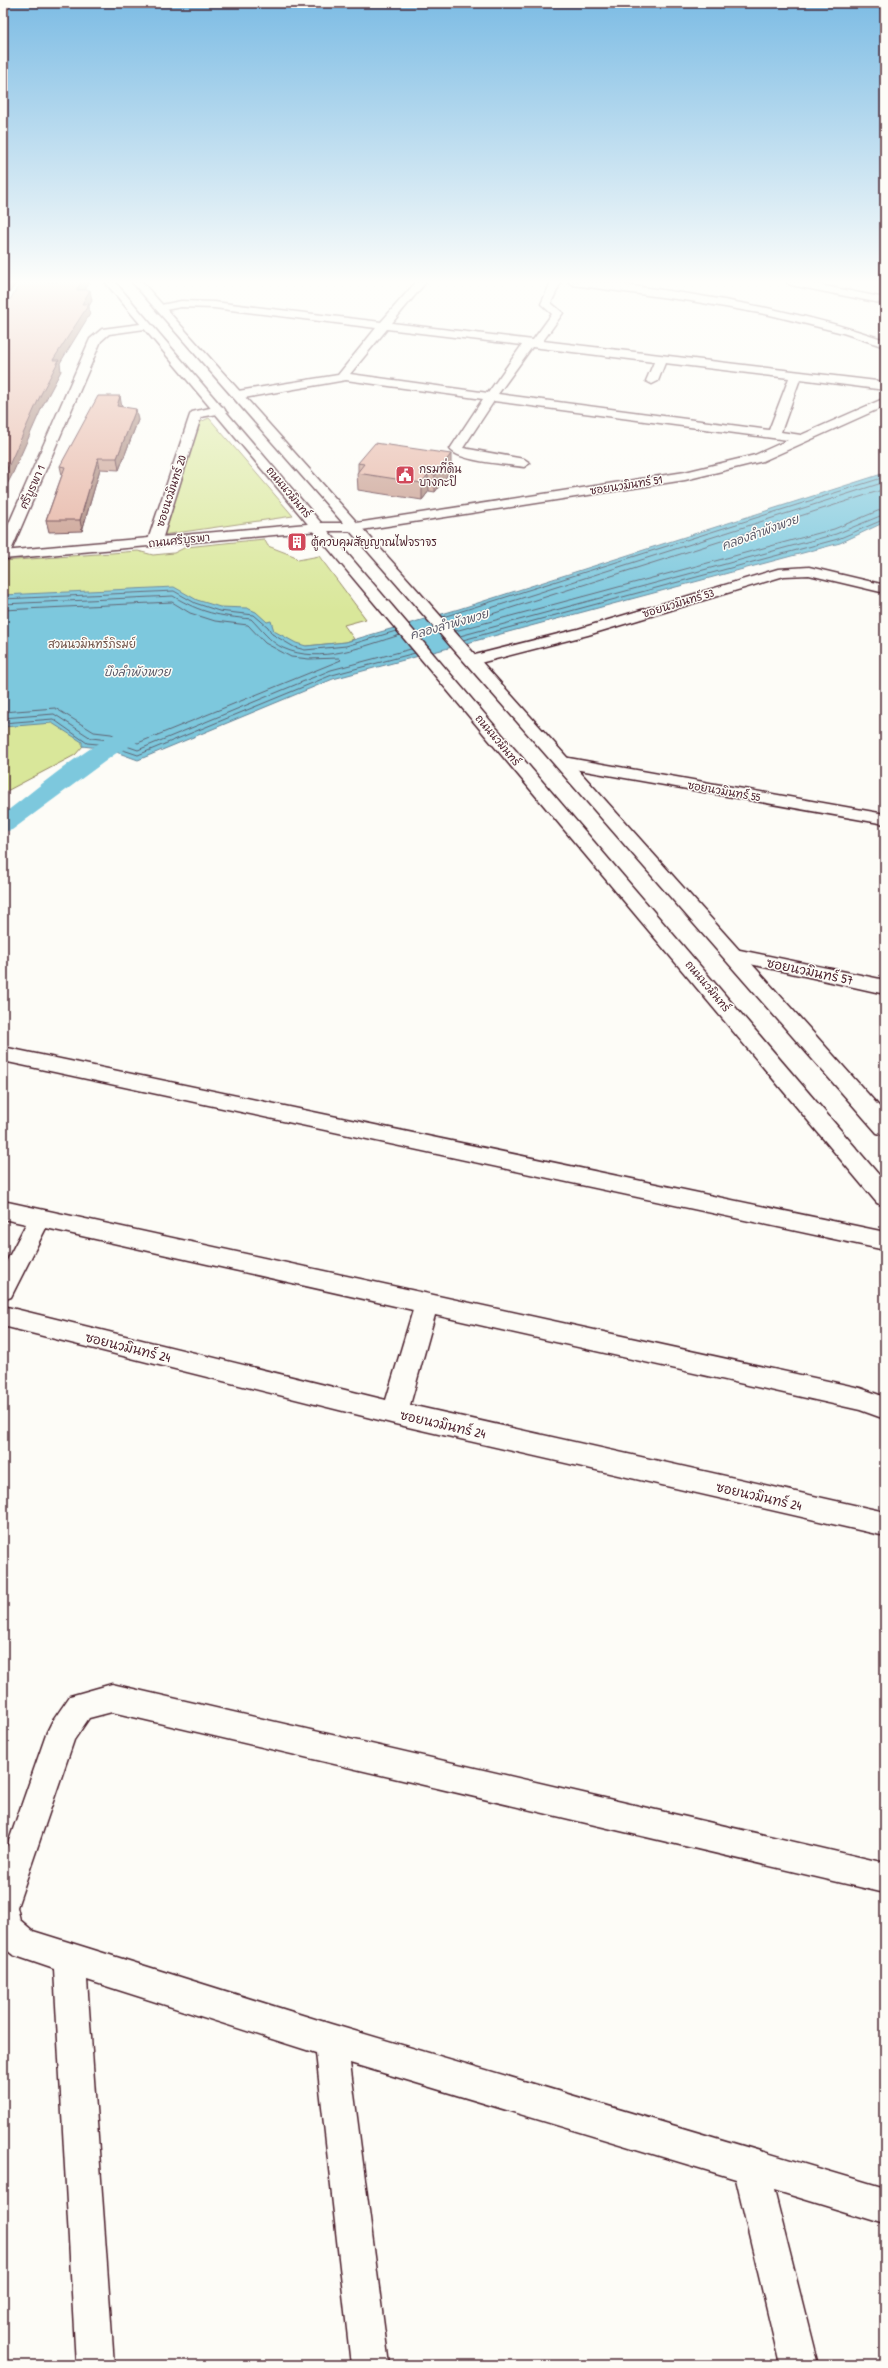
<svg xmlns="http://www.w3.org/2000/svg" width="888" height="2368" viewBox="0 0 888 2368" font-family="'Patrick Hand','Playpen Sans Thai',sans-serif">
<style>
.green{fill:#d9e79a;stroke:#928362}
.water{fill:#7dc8dd;stroke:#698496}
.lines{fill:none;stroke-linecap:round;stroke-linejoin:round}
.shore{stroke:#5e6372;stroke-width:1}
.canal{fill:#7dc8dd;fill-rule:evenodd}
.minor-casing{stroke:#4a1f2b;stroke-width:3}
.tertiary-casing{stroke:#4a1f2b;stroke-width:3}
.secondary-casing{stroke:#4a1f2b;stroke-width:3}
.minor{fill:#fdfcf7;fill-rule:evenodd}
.tertiary{fill:#fdfcf7;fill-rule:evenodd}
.secondary{fill:#fdfcf7;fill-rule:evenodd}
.wall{fill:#c39485;stroke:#4a1f2b}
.shaded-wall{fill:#9f786c;stroke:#4a1f2b}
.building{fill:#e3ac9b;stroke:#4a1f2b}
.labels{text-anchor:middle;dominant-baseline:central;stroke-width:3;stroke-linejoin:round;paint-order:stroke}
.far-poi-label{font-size:11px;fill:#4a1f2b;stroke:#fdfcf7;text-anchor:start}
.far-street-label{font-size:11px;fill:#4a1f2b;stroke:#fdfcf7}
.far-park-label{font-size:11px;fill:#6e5147;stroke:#fdfcf7}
.far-water-label{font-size:12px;font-style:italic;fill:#5c5a69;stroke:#fdfcf7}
.street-label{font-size:13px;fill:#4a1f2b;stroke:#fdfcf7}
</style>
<rect width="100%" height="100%" fill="#fdfcf7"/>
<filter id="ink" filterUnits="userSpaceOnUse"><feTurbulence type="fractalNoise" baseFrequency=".025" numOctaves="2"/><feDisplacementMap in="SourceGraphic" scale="8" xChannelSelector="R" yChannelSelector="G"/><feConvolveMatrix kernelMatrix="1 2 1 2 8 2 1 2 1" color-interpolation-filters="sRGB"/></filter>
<g filter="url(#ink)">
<g class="green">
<path d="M209,418l84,98 -131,19 36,-112z"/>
<path d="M264,539l4,7 26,10 4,4 21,-4 47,63 -22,6 10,14 -8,3 -40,4 -223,100 -8,9 -72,38v-232l135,-10 15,4 21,-2 12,-6z"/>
</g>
<path class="water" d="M885,473v49l-45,21 -507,136 -195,81 -30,-11 -26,-3v-4l-30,-19 -49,4v-132l171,-8 23,13 23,7 27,1 9,4 11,10 4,-1 3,10 22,12 10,3 40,-4 113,-33z"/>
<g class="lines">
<g class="shore">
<path d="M3,599l171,-8 21,12 24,8 35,4 14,12 4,7 22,13 11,3 41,-4 50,-15"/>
<path d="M3,604l170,-8c28,17 46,20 78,23 10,10 19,23 32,29 37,17 81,-2 117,-13"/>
<path d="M3,610l169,-8 18,11 25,8 33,4 17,18 26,14 18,2 30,-1 2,2 -203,83 -27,-9 -17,-2 -39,-24 -52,4"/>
<path d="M443,617l442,-140"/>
<path d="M447,622l438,-140"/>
<path d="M451,627l434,-138"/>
<path d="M455,631l379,-102 51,-21"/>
<path d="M460,636l376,-102 49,-20"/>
<path d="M463,640l375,-101 47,-20"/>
<path d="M3,718l51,-4 37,24 18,2 29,10 193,-80 80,-21"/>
<path d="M3,723l50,-4 34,24 21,2 30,10 194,-80 83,-22"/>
</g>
<path class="canal" d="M144,722l8,2 3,5 -3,5 -37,20 -103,76 -9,2v-18c36,-27 100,-82 141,-92z"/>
<defs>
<g id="minor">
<path d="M416,282h10l-34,41 141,17 19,-26 -11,-10 10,-22h10l-10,21 12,10 -20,28 342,41v8l-85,-11 -19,53 20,3 84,-37v8l-122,55 -78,19 -330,51 -5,-1 -2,-3 2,-3 335,-52 70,-17 33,-15 -294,-39 -31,47 61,11 6,4 -6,4c-17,-3 -65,-5 -74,-18l33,-50 -137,-19 -108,19 -6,-4 6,-4 100,-16 38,-47 -162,-20 -33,-1 -21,4 -5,-3 1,-2 25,-5 33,1 167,20zM387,329l135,16 -34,48 -138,-19zM532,347l122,15 -8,19 6,3 6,-3 7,-18 124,15 -20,52 -271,-36z"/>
<path d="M568,282c31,-2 63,4 94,8 76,11 150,25 223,50v7l-42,-14 -73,-18 -79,-14 -118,-16z"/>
<path d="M786,282h19l80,16v6l-94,-19z"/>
<path d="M148,323l5,3 -1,2 -43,6 -8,7 -91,212 -7,4v-20l87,-198 12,-10z"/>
<path d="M219,406l4,1 2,3 -2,3 -22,4 -40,126 -2,3h-10l-2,-3 43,-128 2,-3z"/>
<path d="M809,567l76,18v8l-76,-18 -25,1 -196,59 -116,30 -8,-5 3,-3 111,-28 200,-60z"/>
<path d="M563,757l322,57v10l-328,-58 -2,-4 2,-4z"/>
<path d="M735,949l150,31v14l-157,-35 -3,-4 3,-4z"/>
<path d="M3,1047l882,185v18l-882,-189z"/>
<path d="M3,1201l857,187 25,9v22l-25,-9 -425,-95 -25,90 475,107v24l-490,-112 -392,-98v-20l383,94 27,-90 -367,-82 -35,69 -8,3v-32l23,-44 -23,-5z"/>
<path d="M112,1684l773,179v30l-773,-181 -23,6 -15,22 -57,167 3,13 13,11 298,93 554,164v36l-111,-34 44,175h-38l-44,-186 -386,-116 39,302h-38l-35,-312 -229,-73 27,385h-38l-22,-396 -41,-14 -10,-8v-89l44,-126 5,-10 18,-26z"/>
</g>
<path id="tertiary" d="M318,523h37l7,4 -7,4h-37l-315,28v-8z"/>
<g id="secondary">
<path d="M105,282h10l770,900v24l-8,-3z"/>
<path d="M132,282h10l743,831v22l-8,-2z"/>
</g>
</defs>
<use href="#minor" class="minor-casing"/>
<use href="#tertiary" class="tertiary-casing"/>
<use href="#secondary" class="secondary-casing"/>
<use href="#minor" class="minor"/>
<use href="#tertiary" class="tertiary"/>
<use href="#secondary" class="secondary"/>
</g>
<g class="wall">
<path d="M122,407l16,13 -19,50 -19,-1 -18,62 -33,1 -3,-12 16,-45 -2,-9z"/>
<path d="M358,463l93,7 -16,22 -6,-1 -7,9 -64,-10 -1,-17 1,-1z"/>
</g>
<g class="shaded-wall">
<path d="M8,282h9l-14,20v-13z"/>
<path d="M82,282h8v1l-12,17 -2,-10z"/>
<path d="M90,290l2,11 -3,5 1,8 -30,49 1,8 -18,34 -31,70 -9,17v-16l50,-116 29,-56z"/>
<path d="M120,396l2,12 -5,-2z"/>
<path d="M136,409l2,11 -19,50 -2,-12z"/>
<path d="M451,454v16l-16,22v-17z"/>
<path d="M98,458l2,11 -18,62 -2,-11z"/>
<path d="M428,474l1,17 -7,9v-17z"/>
</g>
<g class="building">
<path d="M3,282h5l-5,7z"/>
<path d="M21,282h61l-6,8h14l-8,14h7l-36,56h6l-18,34 -31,69 -7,13v-169l3,-1z"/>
<path d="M98,396h22l-3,10 19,3 -19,49h-19l-18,62h-34l19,-53 -5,-1z"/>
<path d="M375,443l76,11 -16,21 -7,-1 -6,9 -65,-10 7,-9 -6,-1z"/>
</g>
</g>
<linearGradient id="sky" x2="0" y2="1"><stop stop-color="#7dbce4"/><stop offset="0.46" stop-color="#fefefb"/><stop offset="1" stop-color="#fefefb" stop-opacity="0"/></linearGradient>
<rect width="888" height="613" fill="url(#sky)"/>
<defs>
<symbol id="civic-square" viewBox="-11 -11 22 22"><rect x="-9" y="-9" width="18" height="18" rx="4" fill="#d1495b" stroke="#fdfcf7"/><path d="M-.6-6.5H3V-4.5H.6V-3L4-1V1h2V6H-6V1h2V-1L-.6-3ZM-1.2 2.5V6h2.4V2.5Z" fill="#fff"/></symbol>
<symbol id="building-square" viewBox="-11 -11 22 22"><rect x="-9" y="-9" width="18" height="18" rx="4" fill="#d1495b" stroke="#fdfcf7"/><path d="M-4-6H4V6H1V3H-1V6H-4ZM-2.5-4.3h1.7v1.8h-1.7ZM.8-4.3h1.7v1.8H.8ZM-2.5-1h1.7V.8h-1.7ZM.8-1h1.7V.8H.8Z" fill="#fff"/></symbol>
</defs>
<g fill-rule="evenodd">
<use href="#civic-square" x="394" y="464" width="22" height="22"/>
<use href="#building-square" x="286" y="531" width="22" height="22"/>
</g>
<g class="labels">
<g class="far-poi-label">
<text x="419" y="469">กรมที่ดิน<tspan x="419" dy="13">บางกะปิ</tspan></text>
<text x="311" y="542">ตู้ควบคุมสัญญาณไฟจราจร</text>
</g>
<g class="far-street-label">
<text transform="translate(626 485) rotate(-9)">ซอยนวมินทร์ 51</text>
<text transform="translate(32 487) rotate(-66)">ศรีบูรพา 1</text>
<text transform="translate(171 491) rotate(-72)">ซอยนวมินทร์ 20</text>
<text transform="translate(289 492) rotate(50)">ถนนนวมินทร์</text>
<text transform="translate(179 540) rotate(-6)">ถนนศรีบูรพา</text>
<text transform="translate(678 603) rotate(-17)">ซอยนวมินทร์ 53</text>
<text transform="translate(498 740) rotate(50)">ถนนนวมินทร์</text>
<text transform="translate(724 791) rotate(10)">ซอยนวมินทร์ 55</text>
<text transform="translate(708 986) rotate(50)">ถนนนวมินทร์</text>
</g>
<g class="far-park-label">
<text x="92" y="644">สวนนวมินทร์ภิรมย์</text>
</g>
<g class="far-water-label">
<text transform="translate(760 532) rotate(-20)">คลองลำพังพวย</text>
<text transform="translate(449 624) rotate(-16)">คลองลำพังพวย</text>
<text x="137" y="671">บึงลำพังพวย</text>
</g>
<g class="street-label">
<text transform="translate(810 971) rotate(12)">ซอยนวมินทร์ 57</text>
<text transform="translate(128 1347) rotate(14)">ซอยนวมินทร์ 24</text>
<text transform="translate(443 1424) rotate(13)">ซอยนวมินทร์ 24</text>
<text transform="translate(759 1496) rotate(13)">ซอยนวมินทร์ 24</text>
</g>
</g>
<rect width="888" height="2368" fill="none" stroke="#fdfcf7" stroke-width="16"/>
<rect x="8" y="8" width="872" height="2352" fill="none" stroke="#4a1f2b" stroke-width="1.5" filter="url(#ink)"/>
</svg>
